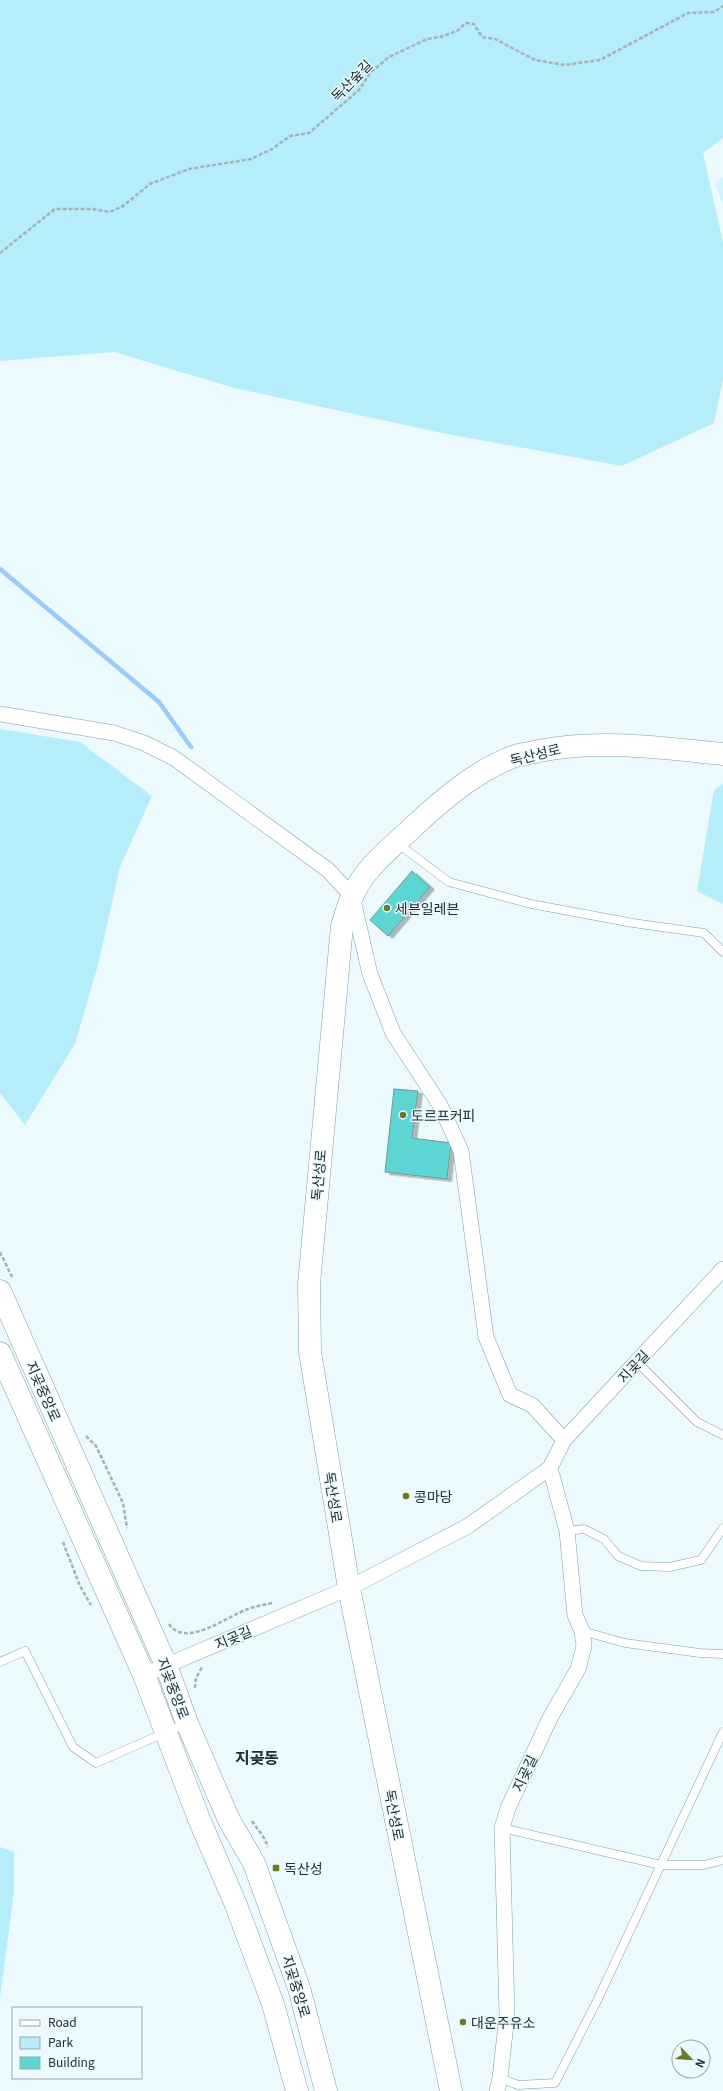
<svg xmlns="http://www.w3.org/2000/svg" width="723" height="2091" viewBox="0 0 723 2091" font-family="Georgia,'Noto Sans KR',serif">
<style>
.built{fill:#cff4fc}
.green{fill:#b5edfa}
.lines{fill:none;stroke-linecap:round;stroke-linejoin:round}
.stream{stroke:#9bcafc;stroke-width:4.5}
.building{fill:#5cd5d5;stroke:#739796;filter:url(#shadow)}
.lane-casing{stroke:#7d9fa7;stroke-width:9}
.street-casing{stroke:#7d9fa7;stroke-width:16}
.secondary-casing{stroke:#7d9fa7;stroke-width:23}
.path{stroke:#a4b2b5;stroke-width:2.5;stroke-dasharray:4 2;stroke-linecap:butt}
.lane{stroke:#fff;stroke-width:8}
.street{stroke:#fff;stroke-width:15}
.secondary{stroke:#fff;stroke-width:22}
.poi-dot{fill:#687b2a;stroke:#ecfafe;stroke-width:1.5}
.labels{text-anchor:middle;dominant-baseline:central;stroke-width:3;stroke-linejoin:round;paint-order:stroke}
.street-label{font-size:14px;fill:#212f32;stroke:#ecfafe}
.poi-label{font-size:14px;fill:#212f32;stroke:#ecfafe;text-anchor:start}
.quarter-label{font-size:16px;font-weight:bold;fill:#212f32;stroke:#ecfafe}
</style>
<defs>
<filter id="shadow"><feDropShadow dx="4.5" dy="2.5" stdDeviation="0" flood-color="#0004"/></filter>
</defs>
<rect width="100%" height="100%" fill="#ecfafe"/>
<path class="built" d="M723,177v27l-8,-20z"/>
<g class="green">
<path d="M0,0h723v138l-20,15 20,89v137l-9,44 -92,43 -180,-33 -208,-45 -120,-36 -114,9z"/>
<path d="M0,729l80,13 72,54 -32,71 -22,98 -23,79 -50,81 -25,-32z"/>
<path d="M723,784v120l-26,-13 17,-101z"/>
<path d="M0,1847l14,5v40l-14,106z"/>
</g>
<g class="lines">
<path class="stream" d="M0,569l159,133 32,45"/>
</g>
<g class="building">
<path d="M412,871l18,16 -42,49 -18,-16z"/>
<path d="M394,1089l24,2 -6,47 39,5 -4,36 -62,-7z"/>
</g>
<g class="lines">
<defs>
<g id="lane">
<path d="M397,843l52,39 82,22 102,19 71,10 19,19"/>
<path d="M637,1362l60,60 26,13"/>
<path d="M567,1531l17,-2 20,10 14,17 23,10 28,1 32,-7 22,-32"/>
<path d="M582,1631l43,12 75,10 23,1"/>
<path d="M0,1662l25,-11 48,96 23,16 91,-40"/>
<path d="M502,1828l159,37h43l19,-5"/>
<path d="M500,2078l18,7 37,-2 42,-82 126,-269"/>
</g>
<g id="street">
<path d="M0,714l114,19 30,10 30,15 154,112 24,26 18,78 23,59 47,72 21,46 25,186 24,58 22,10 32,35"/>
<path d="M144,1675l205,-87 119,-62 82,-58 14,-28 159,-171"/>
<path d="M497,2091l3,-13 7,-63 -5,-187 6,-20 42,-90 28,-49 6,-23 -2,-15 -7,-16 -8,-84 -17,-63"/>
</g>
<g id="secondary">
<path d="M0,1291l166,374 21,58 42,97 25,43 45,125 27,103"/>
<path d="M0,1353l144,322 55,144 37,86 37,99 24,87"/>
<path d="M451,2091l-102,-503 -39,-236 -1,-68 33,-358c3,-10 6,-20 10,-29 11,-28 40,-50 61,-70 30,-28 64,-57 102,-71 7,-2 16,-3 24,-5 61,-12 123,-3 184,3"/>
</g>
</defs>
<use href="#lane" class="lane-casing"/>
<use href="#street" class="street-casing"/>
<use href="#secondary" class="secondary-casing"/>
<g class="path">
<path d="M0,253l55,-44h37l18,3 13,-6 27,-22 18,-7 21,-8 62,-10 21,-10 18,-13 19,-3 50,-43 11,-17 19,-16 38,-18 13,-2 17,-6 9,-8 8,1 8,13 13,2 40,21 30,5 35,-5 88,-47 26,-1 9,-6"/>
<path d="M0,1252l12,25"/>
<path d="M86,1436l10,10 27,57 4,25"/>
<path d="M63,1542l17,44 11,19"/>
<path d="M169,1624c17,25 58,-8 79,-15 8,-3 16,-4 24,-6"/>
<path d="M195,1688l1,-10 6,-11"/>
<path d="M252,1821l12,17 4,9"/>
</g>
<use href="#lane" class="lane"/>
<use href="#street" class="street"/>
<use href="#secondary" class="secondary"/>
</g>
<g class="poi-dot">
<circle cx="387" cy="908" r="4"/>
<circle cx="403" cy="1115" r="4"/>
<circle cx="406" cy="1496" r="4"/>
<rect x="272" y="1864" width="8" height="8" rx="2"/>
<circle cx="463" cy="2022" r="4"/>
</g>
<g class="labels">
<g class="street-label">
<text transform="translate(351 80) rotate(-46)">독산숲길</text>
<text transform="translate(535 754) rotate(-14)">독산성로</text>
<text transform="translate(318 1175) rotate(-85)">독산성로</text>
<text transform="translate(633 1366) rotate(-47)">지곶길</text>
<text transform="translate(44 1391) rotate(66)">지곶중앙로</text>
<text transform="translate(334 1497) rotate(81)">독산성로</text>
<text transform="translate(233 1637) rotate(-23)">지곶길</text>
<text transform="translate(174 1688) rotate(69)">지곶중앙로</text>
<text transform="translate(524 1773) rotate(-65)">지곶길</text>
<text transform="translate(395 1815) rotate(79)">독산성로</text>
<text transform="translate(297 1986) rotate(73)">지곶중앙로</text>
</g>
<g class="poi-label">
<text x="395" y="908">세븐일레븐</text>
<text x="411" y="1115">도르프커피</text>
<text x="414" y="1496">콩마당</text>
<text x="284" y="1868">독산성</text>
<text x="471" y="2022">대운주유소</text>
</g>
<g class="quarter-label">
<text x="257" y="1757">지곶동</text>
</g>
</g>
<rect x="12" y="2007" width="130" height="72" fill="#ecfafe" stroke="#9ba9ac"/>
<rect x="20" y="2020" width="20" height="6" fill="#ffffff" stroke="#9ba9ac"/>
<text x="48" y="2027" font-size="12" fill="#212f32">Road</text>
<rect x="20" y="2037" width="20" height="12" fill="#b5edfa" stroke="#9ba9ac"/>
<text x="48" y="2047" font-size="12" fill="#212f32">Park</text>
<rect x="20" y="2057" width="20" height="12" fill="#5cd5d5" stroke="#9ba9ac"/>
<text x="48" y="2067" font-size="12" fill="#212f32">Building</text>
<g transform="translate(691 2059) rotate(115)"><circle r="19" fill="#ecfafe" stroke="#9ba9ac"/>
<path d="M0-3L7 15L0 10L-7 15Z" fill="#687b2a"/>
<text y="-6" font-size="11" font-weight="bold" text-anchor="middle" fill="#212f32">N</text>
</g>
</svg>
